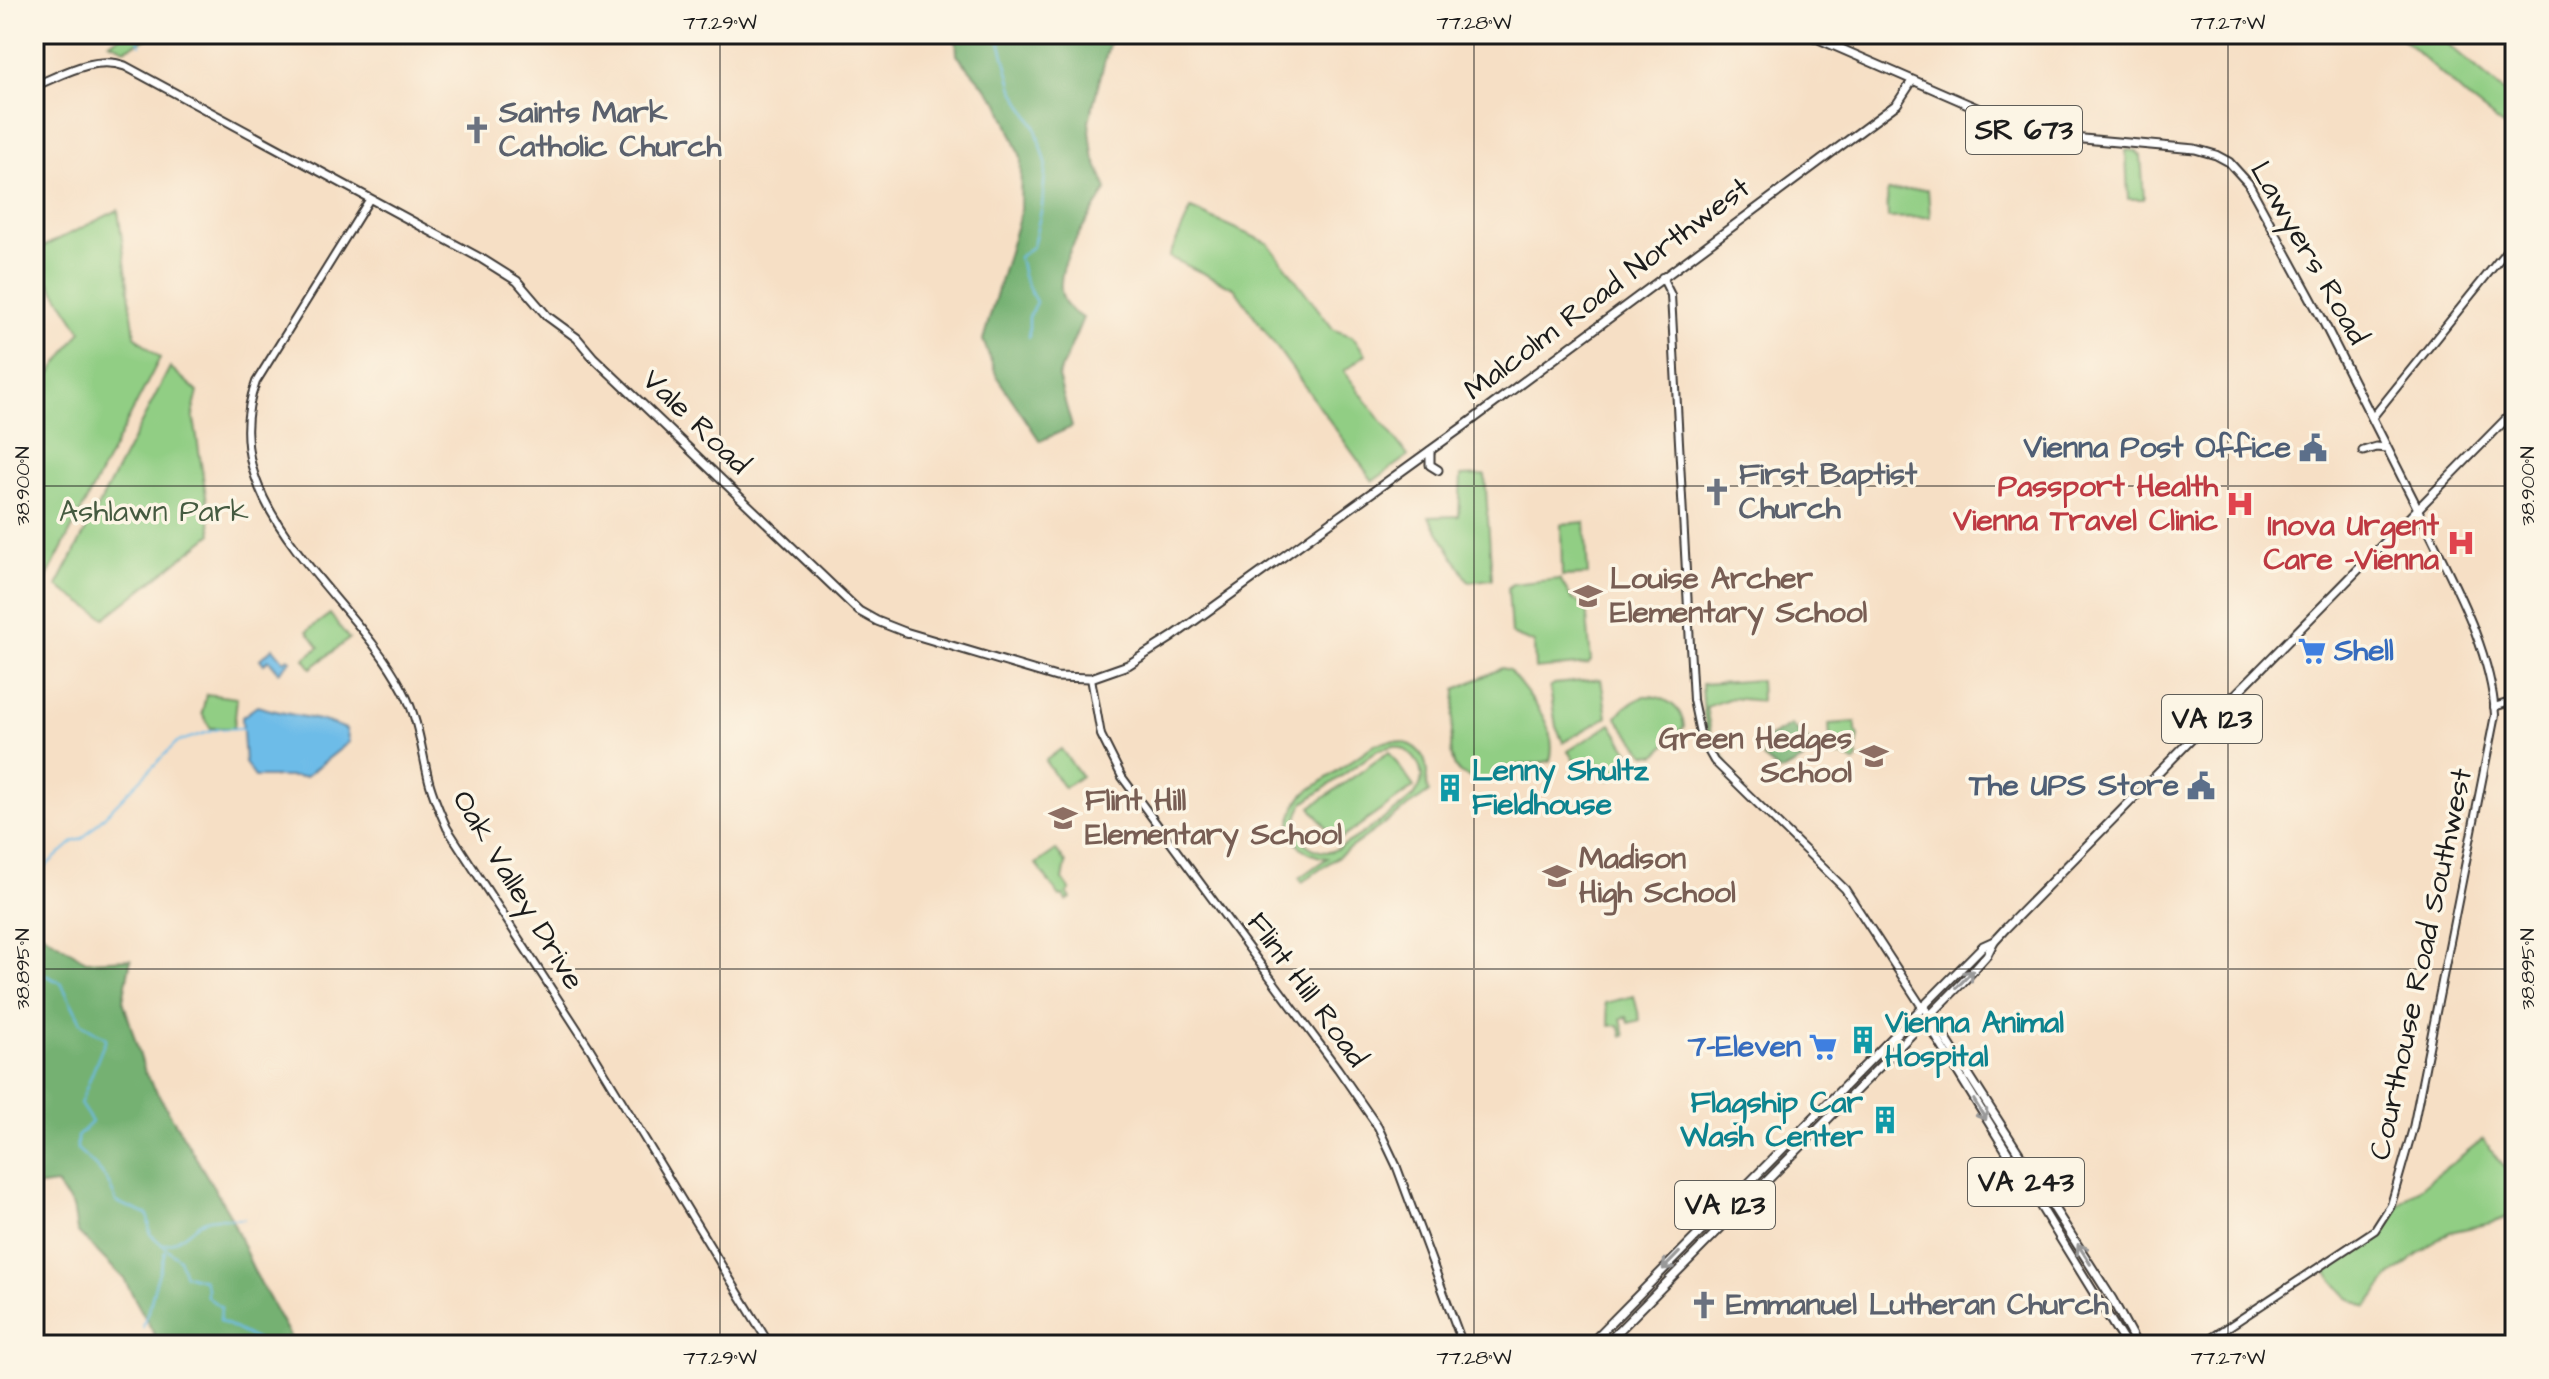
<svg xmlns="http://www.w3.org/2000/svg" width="2549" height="1379" viewBox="0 0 2549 1379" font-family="'Architects Daughter',sans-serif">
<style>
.green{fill:#91ce84;stroke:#567550;stroke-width:2;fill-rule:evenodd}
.forest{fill:#74b172;stroke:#486647;stroke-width:2}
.water{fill:#6dbce8;stroke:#446c82;stroke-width:2}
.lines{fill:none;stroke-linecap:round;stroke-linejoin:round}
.stream{stroke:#6dbce8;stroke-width:2}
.minor-casing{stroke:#3d3935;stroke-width:10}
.major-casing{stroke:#3d3935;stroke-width:11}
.minor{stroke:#fff;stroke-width:6}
.major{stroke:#fff;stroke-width:7}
.oneway{stroke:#999}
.ticks{fill:none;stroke:#1c1c1c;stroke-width:2;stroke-opacity:0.45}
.labels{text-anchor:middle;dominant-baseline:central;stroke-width:7;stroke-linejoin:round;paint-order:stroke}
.shield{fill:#fcf5e5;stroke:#5f5d58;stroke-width:2}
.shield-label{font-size:28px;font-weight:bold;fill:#1c1c1c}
.worship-label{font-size:30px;font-weight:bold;fill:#5b616d;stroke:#fcf5e5;text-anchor:start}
.street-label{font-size:30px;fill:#1c1c1c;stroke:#fcf5e5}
.service-label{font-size:30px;font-weight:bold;fill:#4e5e75;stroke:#fcf5e5;text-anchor:end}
.health-label{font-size:30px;font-weight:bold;fill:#be3a42;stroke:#fcf5e5;text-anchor:end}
.park-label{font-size:30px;fill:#455a40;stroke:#fcf5e5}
.education-label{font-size:30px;font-weight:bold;fill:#785e54;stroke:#fcf5e5;text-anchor:start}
.shop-label{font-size:30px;font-weight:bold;fill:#366cbe;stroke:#fcf5e5;text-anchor:start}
.culture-label{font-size:30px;font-weight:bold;fill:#0d838f;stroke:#fcf5e5;text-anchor:start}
.neatline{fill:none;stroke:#1c1c1c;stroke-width:3}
.ticks-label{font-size:20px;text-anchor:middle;fill:#1c1c1c}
</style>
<rect width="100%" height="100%" fill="#fcf5e5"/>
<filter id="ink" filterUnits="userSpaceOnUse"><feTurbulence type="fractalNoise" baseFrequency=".0125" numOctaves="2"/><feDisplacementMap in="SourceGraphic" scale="16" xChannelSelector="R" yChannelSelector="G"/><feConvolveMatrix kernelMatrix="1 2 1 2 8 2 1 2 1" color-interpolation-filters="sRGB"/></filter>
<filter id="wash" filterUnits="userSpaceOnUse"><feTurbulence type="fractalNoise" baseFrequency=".006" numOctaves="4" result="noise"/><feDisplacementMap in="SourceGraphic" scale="32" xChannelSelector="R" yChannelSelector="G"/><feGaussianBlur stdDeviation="1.8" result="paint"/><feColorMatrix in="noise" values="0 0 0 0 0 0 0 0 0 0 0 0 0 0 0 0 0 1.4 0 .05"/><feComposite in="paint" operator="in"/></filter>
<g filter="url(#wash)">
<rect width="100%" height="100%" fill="#f6dfc5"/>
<g class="green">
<path d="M120,34h36l-31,15 -16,-7 11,-5z"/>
<path d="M2397,34h39l79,67v34l-44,-34z"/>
<path d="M2126,150l10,1 5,5 3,43h-16z"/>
<path d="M1928,189l2,28 -42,1 -1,-27z"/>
<path d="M1191,209l77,34 66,87 18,6 14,18 -22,17 64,85 -35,25 -139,-193 -65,-31z"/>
<path d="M118,210l17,126 25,22 -114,221 -12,-8v-175l47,-65 -47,-72v-8z"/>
<path d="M170,367l28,25 -5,20 19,122 -107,84 -48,-32z"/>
<path d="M1485,475l7,104 -23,3 -40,-65 30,-1 2,-40z"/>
<path d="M1585,522l3,53 -26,1 -1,-52z"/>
<path d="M1560,579l12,20 14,7 5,55 -3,3 -53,5 -1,-26 -23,-9 -3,-46 4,-4z"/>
<path d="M330,614l19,25 -38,29 -7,-9 15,-12 -12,-16z"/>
<path d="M1502,668l7,2c19,25 51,57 41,91l-38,6 -28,16c-7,-5 -17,-5 -24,-10 -18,-14 -3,-64 -4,-84z"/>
<path d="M1601,679l6,38 -44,25 -7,-15 -6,-39 4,-4z"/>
<path d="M1760,680l1,21 -30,-3 -25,9 5,26 17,31c-25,-31 -24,-41 -26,-80z"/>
<path d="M206,694l31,4 -3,30h-24l-8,-15z"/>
<path d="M1644,696c20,-1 39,11 40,31l-28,28 -11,-1 -29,-37 9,-10z"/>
<path d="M1856,722v9l3,4 -3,17 2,6 -3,5 -13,-7 -11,1 -2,-33z"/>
<path d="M1611,724l25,39 -27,17 -8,-13 -17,10 -16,-26z"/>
<path d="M1389,741c20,-1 37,9 38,31 0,9 -2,13 2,20l-127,90 -3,-4 28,-20c-36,-4 -47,-35 -24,-63l72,-51zM1393,746c22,4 37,27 23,47 -7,10 -76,58 -88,59 -10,0 -21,-5 -27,-14 -7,-11 -5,-24 3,-35l74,-53z"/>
<path d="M1061,749l20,27 -17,12 -19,-27z"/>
<path d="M1389,752l25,35 -78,55 -25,-35z"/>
<path d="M1056,850l10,13 -3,17 7,10 -3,3 4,5 -4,3 -4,-5 -3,1 -24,-33z"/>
<path d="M1634,996l6,24 -11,3 -2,-6 -6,1 4,18h-3l-3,-11 -9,1 -5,-23z"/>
<path d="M2483,1139l32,41v34l-23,9 -42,9 -13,8 -48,37 -22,30 -19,-9 -22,-26 49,-34 12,-12 10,-20z"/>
</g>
<g class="forest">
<path d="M956,34h150l5,2 -22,85 4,34 14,34c-19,33 -78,104 -24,129l-25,59 14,50 -32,14 -43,-64 -14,-37 37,-126 1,-57 -22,-54 -42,-48z"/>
<path d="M1791,725l18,16 -6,19 -22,12 -18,-14 3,-19z"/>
<path d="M34,928l52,33 45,-2 -8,41 22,72 85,143 24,56 41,74h-135l-36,-66 -47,-48 -4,-24 -17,-23 -22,3z"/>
</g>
<g class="water">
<path d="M273,648l11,13 4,-3 3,2 -12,12 -10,-12 -5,4 -4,-5z"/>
<path d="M257,706c30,10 60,10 89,23l3,13 -44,35h-50l-10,-14 -3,-46z"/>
</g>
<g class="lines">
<g class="stream">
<path d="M137,34l3,11"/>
<path d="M998,34l15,55 22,37 11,36 -4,45 -9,39 -14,11 4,19 13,26 -7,15v20"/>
<path d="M34,876l39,-34 9,-3 95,-97 41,-13 25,-1"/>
<path d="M34,969l27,14 21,41 24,14 -26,66 12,18 -15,15v12c18,16 33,29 39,53l32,13 2,19 29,25 6,16 19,5 3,8v9l14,10 -1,14 39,20 3,4"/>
<path d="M162,1245c16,-2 26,-14 38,-22 12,-9 31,-3 44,-4"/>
<path d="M143,1328c1,-10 6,-17 8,-26 3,-18 10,-33 14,-51"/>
</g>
</g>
</g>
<g filter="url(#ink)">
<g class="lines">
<defs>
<g id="minor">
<path d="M369,200l-113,182c-46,124 97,211 147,308 15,28 18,57 25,87 4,18 12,35 19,51l142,219 181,298"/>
<path d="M2505,252l10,9"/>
<path d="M1662,277l9,18 22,405 8,38 13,23 131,128 77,118"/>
<path d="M2372,418l143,-178"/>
<path d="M1091,678l10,57 21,42 216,292 40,58 18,38 67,180"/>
<path d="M2494,707l13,-4 8,-6"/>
<path d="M2201,1345l174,-115 16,-25 22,-77 82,-413c-4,-70 -48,-143 -77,-206"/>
</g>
<g id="major">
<path d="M1807,34l232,101 156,14 21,6 13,7 19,21 73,134 97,192"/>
<path d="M34,86c28,-11 60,-31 91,-20l357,193 35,22 30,35 30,22 16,19 266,254 18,10 28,11 151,45 35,1 37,-13 44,-28 292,-211 433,-322 15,-23"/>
<path d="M1430,451v14l8,5"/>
<path d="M2363,451l13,-4 10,1"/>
<path d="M1922,1007l8,7 182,285 25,46"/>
<path d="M1924,1017l202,328"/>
<path d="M1589,1345l394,-399 11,-5"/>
<path d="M1605,1345l357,-362 25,-28 7,-14 11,-12 510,-519"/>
</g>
</defs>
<use href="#minor" class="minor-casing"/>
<use href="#major" class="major-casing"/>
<use href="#minor" class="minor"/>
<use href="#major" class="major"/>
</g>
<defs><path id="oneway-shaft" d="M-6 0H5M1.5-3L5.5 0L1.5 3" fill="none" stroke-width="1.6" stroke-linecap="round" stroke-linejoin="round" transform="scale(2)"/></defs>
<g class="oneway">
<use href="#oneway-shaft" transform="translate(1965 979) rotate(-46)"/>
<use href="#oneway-shaft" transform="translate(1980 1110) rotate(59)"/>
<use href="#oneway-shaft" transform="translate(2084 1254) rotate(-122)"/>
<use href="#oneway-shaft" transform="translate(1671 1261) rotate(134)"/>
</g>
</g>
<path class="ticks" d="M720,34v1311M1474,34v1311M2228,34v1311M34,486h2481M34,969h2481"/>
<defs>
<symbol id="church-bare" viewBox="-9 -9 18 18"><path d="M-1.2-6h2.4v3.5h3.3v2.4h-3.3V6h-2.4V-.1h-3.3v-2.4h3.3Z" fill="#6b7280" stroke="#fcf5e5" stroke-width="2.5" paint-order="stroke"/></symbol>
<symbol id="civic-bare" viewBox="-9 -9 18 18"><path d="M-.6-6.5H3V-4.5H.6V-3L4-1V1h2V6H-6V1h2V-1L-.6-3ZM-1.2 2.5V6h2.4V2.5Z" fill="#5c6f8a" stroke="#fcf5e5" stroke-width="2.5" paint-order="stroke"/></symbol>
<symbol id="hospital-bare" viewBox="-9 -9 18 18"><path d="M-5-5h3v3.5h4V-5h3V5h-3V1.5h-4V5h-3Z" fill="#e0444e" stroke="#fcf5e5" stroke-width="2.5" paint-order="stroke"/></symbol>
<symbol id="school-bare" viewBox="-9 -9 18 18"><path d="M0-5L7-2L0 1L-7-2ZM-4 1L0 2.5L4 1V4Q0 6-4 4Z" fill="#8d6e63" stroke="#fcf5e5" stroke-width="2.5" paint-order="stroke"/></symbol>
<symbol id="supermarket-bare" viewBox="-9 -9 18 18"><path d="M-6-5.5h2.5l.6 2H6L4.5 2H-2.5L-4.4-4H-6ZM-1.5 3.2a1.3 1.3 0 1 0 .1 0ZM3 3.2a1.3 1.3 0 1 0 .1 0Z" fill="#3f7fe0" stroke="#fcf5e5" stroke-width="2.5" paint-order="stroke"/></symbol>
<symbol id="building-bare" viewBox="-9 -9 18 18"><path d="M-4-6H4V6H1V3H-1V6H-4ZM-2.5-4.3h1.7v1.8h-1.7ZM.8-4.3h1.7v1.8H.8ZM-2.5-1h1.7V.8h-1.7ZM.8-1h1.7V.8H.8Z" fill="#0f9aa8" stroke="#fcf5e5" stroke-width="2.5" paint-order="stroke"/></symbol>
</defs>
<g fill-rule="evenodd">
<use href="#church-bare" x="457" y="110" width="40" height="40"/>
<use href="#civic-bare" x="2293" y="428" width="40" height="40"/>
<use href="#church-bare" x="1697" y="472" width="40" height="40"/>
<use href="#hospital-bare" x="2220" y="484" width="40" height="40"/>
<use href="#hospital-bare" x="2441" y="523" width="40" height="40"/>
<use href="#school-bare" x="1568" y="576" width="40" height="40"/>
<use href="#supermarket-bare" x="2292" y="631" width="40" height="40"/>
<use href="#school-bare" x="1854" y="736" width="40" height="40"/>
<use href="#civic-bare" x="2181" y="766" width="40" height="40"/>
<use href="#building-bare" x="1430" y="768" width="40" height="40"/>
<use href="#school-bare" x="1043" y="798" width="40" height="40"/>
<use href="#school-bare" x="1537" y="856" width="40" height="40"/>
<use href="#building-bare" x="1843" y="1020" width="40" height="40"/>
<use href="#supermarket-bare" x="1803" y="1027" width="40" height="40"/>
<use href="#building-bare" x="1865" y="1100" width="40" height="40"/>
<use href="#church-bare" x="1684" y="1285" width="40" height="40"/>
</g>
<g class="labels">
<g class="shield">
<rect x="1966" y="106" width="116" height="48" rx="6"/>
<rect x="2162" y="695" width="100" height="48" rx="6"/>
<rect x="1968" y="1158" width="116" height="48" rx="6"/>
<rect x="1675" y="1181" width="100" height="48" rx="6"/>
</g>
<g class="shield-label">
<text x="2024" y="130">SR 673</text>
<text x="2212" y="719">VA 123</text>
<text x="2026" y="1182">VA 243</text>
<text x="1725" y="1205">VA 123</text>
</g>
<g class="worship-label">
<text x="499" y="113">Saints Mark<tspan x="499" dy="34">Catholic Church</tspan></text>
<text x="1739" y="475">First Baptist<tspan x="1739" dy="34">Church</tspan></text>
<text x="1726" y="1305">Emmanuel Lutheran Church</text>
</g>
<g class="street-label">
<text transform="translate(2309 253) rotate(60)">Lawyers Road</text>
<text transform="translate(1607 289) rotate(-37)">Malcolm Road Northwest</text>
<text transform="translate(696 422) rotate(44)">Vale Road</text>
<text transform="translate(518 890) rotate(59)">Oak Valley Drive</text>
<text transform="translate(2421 964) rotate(-78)">Courthouse Road Southwest</text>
<text transform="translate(1307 990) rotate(54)">Flint Hill Road</text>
</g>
<g class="service-label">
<text x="2291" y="448">Vienna Post Office</text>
<text x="2179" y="786">The UPS Store</text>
</g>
<g class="health-label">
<text x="2218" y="487">Passport Health<tspan x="2218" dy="34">Vienna Travel Clinic</tspan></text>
<text x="2439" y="526">Inova Urgent<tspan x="2439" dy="34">Care –Vienna</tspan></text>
</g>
<g class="park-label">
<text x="154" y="512">Ashlawn Park</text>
</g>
<g class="education-label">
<text x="1610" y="579">Louise Archer<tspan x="1610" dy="34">Elementary School</tspan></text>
<text x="1852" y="739" text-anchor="end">Green Hedges<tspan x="1852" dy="34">School</tspan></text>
<text x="1085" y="801">Flint Hill<tspan x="1085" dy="34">Elementary School</tspan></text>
<text x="1579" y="859">Madison<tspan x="1579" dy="34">High School</tspan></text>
</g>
<g class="shop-label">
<text x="2334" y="651">Shell</text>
<text x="1801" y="1047" text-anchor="end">7-Eleven</text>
</g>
<g class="culture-label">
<text x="1472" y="771">Lenny Shultz<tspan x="1472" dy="34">Fieldhouse</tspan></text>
<text x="1885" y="1023">Vienna Animal<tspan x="1885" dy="34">Hospital</tspan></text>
<text x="1863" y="1103" text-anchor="end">Flagship Car<tspan x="1863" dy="34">Wash Center</tspan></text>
</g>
</g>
<rect width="2549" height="1379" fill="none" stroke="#fcf5e5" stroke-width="88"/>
<rect x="44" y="44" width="2461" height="1291" class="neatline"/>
<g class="ticks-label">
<text x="720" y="29">77.29°W</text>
<text x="1474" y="29">77.28°W</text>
<text x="2228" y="29">77.27°W</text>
<text transform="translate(22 486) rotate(-90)" y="7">38.900°N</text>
<text transform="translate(2527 486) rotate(-90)" y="7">38.900°N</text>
<text transform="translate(22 969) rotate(-90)" y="7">38.895°N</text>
<text transform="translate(2527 969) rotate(-90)" y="7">38.895°N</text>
<text x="720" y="1364">77.29°W</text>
<text x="1474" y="1364">77.28°W</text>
<text x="2228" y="1364">77.27°W</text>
</g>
</svg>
